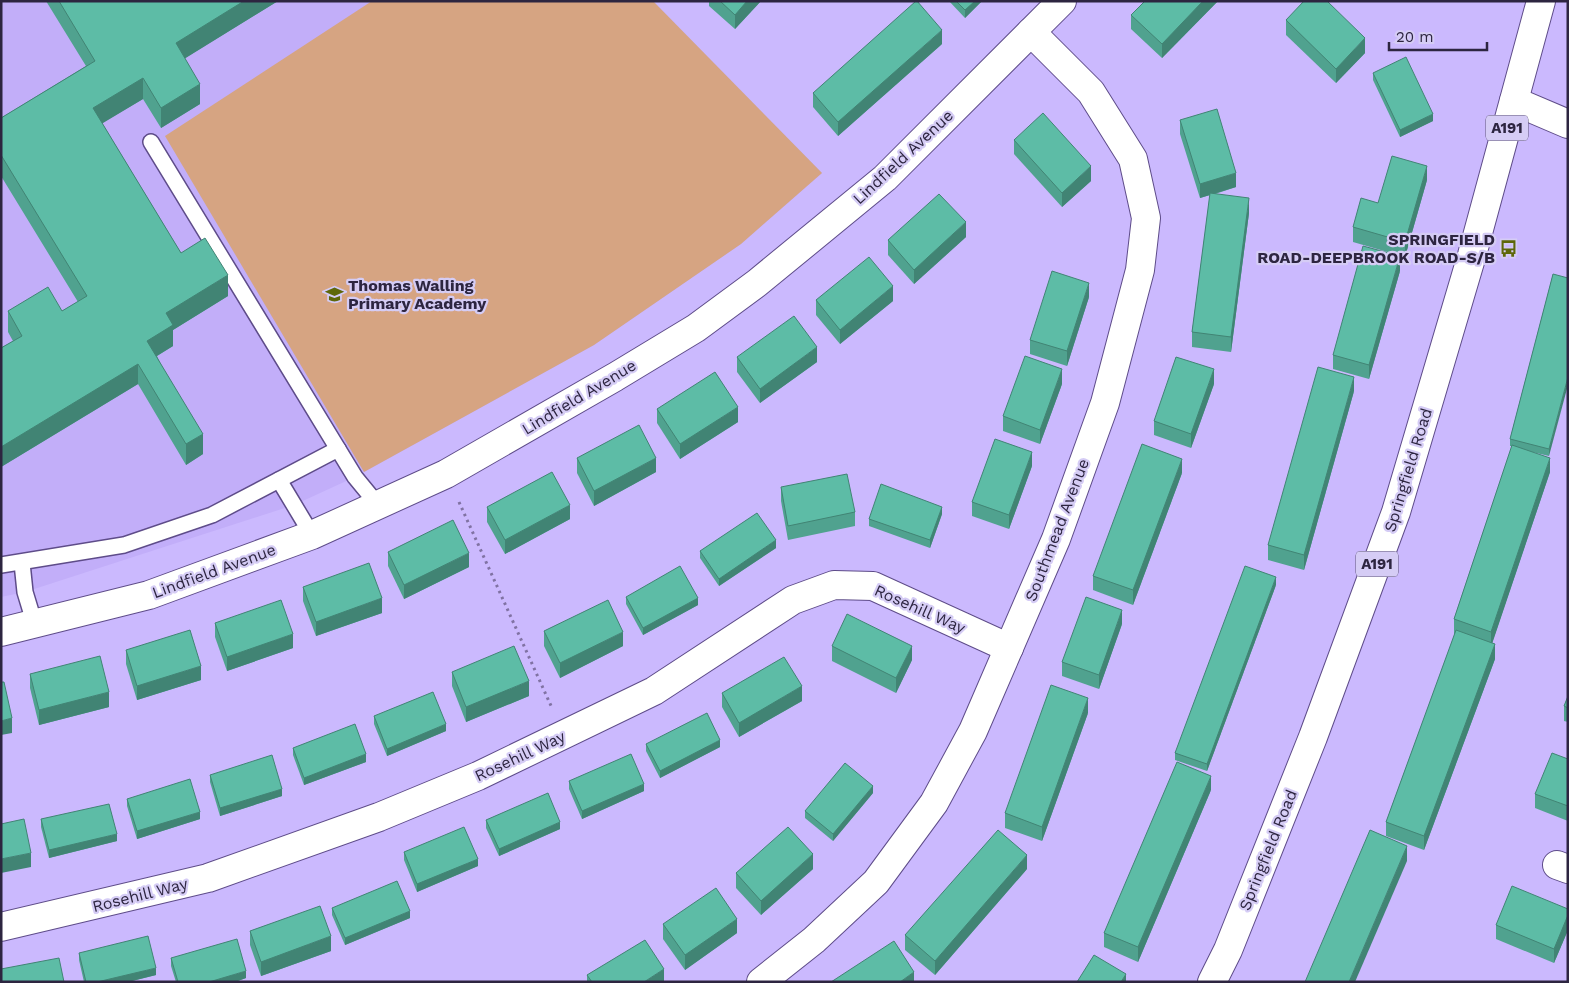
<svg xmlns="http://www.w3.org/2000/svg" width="1569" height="983" viewBox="0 0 1569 983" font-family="'Work Sans',sans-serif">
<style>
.built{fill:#c2aef9}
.garden{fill:#d6a482}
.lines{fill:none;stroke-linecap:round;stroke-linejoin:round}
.service-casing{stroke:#5e4c89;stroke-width:18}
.minor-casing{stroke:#5e4c89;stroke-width:30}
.primary-casing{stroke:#5e4c89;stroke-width:30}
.path{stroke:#8072a3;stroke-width:3;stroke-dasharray:2.5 4;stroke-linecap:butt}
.service{stroke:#fff;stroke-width:15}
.minor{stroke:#fff;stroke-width:28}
.primary{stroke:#fff;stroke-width:28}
.wall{fill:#50a28f}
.shaded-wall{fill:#418474}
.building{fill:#5dbca6;stroke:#418474}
.labels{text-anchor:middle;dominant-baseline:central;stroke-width:4.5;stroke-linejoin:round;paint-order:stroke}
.shield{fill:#d5ccf5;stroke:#5f5776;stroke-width:1}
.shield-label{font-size:15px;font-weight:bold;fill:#2d2540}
.street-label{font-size:16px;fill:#2d2540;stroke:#d5ccf5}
.poi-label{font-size:16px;font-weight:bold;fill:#2d2540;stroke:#d5ccf5;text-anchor:end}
</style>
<rect width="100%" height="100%" fill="#cbb9fe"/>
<path class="built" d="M1,1h652l169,172 -81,71 -147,101 -239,132 -61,28 -269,87 -24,5z"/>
<path class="garden" d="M372,1h281l169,172 -81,71 -147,101 -230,127 -199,-336z"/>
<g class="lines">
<defs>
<g id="service">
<path d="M151,142l204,335 23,28"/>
<path d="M279,480l33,55"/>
<path d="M22,563l3,29 10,33"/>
<path d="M1,565l123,-20 88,-30 126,-66"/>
</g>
<g id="minor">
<path d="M1514,101l54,23"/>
<path d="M1,632l148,-37 163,-60 134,-61 169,-97 81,-49 61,-45 128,-105 177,-177"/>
<path d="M1557,865l11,4"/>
<path d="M1,927l207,-49 171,-61 99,-41 176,-85 139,-91 41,-15 39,1 136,62"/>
<path d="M761,982l53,-42 62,-58 58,-79 39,-72 83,-192 49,-136 35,-133 6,-52 -13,-59 -42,-67 -60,-60"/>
</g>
<path id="primary" d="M1212,982l16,-32 85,-213 83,-225 76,-257 69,-254"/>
</defs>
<use href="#service" class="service-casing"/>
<use href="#minor" class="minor-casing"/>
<use href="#primary" class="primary-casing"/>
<path class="path" d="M459,502l93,206"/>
<use href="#service" class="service"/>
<use href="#minor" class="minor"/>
<use href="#primary" class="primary"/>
</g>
<g class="wall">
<path d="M46,1h232l-93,57 15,46 -39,24 -18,-29 -41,24 79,130 47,43 -55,34v16l-16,10 46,98 -17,11 -48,-81 -137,83v-119l12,-7 -5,-9v-21h54l16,-9 -77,-126v-58l85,-52z"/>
<path d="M709,1h52l-26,28 -26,-23z"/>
<path d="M949,1h33l-17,17z"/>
<path d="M1218,1l-56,57 -31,-29v-14z"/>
<path d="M1286,20l79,33 -29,30 -50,-48z"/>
<path d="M942,44l-104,92 -25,-29v-14z"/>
<path d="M1373,73l60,48 -33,16 -27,-57z"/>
<path d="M1180,120l56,67 -21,7 34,19 -18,139 -39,-5v-15l18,-137 -10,3 -20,-64z"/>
<path d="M1014,140l77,41 -29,26 -48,-53z"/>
<path d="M1427,180l-22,77 -52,-15v-15l25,-24z"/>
<path d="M966,237l-52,47 -26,-29v-15z"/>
<path d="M1400,271l-31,108 -36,-10v-14z"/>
<path d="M1553,274l-4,182 -21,-5 22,21 -58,171 3,16 -71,191 -38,-14v-14l69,-188h-1v-15l58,-173h-2v-7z"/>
<path d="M1089,297l-22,69 -37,-12v-14z"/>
<path d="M816,300l77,1 -53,43 -24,-29z"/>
<path d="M737,357l80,5 -57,41 -23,-31z"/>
<path d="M1062,384l-22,60 -37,-13v-15z"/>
<path d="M1214,384l-23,64 -37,-13v-14z"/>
<path d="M1354,391l-50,179 -36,-10v-15z"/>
<path d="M657,409l81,13 -58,37 -23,-36z"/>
<path d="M577,458l79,14 -62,34 -17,-33z"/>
<path d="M1032,466l-23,63 -37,-13v-14z"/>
<path d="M1182,473l-49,132 -40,-15v-14z"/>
<path d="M781,487l74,25v14l-67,14 -7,-39z"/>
<path d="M487,507l83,12 -65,35 -18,-32z"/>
<path d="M942,514l-12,34 -61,-22v-7z"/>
<path d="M776,548l-57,38 -19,-28v-7z"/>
<path d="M388,552l81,15 -65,32 -16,-33z"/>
<path d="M1276,585l-69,186 -32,-11v-7z"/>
<path d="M303,587l79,26 -66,23 -13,-35z"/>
<path d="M626,597l72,8 -55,30 -17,-31z"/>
<path d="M215,623l78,25 -66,23 -12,-34z"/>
<path d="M1122,624l-23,65 -37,-13v-14z"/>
<path d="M544,631l79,15 -63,32 -16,-32z"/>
<path d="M832,646l80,14 -16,33 -64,-32z"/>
<path d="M126,650l75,30 -64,20 -11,-36z"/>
<path d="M452,672l77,24 -63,26 -14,-36z"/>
<path d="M30,674l79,33 -70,18 -9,-37z"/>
<path d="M722,693l80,8 -63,36 -17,-30z"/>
<path d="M1568,696v26l-4,-1v-15z"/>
<path d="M1088,713l-46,128 -37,-13v-15z"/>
<path d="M374,716l72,15 -59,25 -13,-32z"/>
<path d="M646,744l74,3 -60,31 -14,-27z"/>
<path d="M293,748l73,14 -62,23 -11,-30z"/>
<path d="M1568,759v62l-33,-13v-14z"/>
<path d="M210,775l72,21 -62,20 -10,-34z"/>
<path d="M569,781l75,10 -62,28 -13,-30z"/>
<path d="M1211,790l-73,172 -34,-15v-14z"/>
<path d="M873,793l-40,48 -28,-23v-7z"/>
<path d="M127,799l73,20 -63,20 -10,-33z"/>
<path d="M41,819l76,22 -68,17 -8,-31z"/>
<path d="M486,820l74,9 -61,27 -13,-28z"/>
<path d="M404,852l74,14 -61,26 -13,-32z"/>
<path d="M813,869l-52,46 -25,-27v-15z"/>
<path d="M1027,869l-92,106 -30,-25v-15z"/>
<path d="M332,908l78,10 -65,27 -13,-30z"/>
<path d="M1568,909v21l-14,33 -58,-24v-14z"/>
<path d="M663,924l74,9 -52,37 -22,-31z"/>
<path d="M250,931l81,20 -70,25 -11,-31z"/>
<path d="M79,953l77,22 -28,7h-44l-5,-22z"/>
<path d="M171,958l75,20 -11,4h-59l-5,-16z"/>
<path d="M587,975l77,7h-77z"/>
</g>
<g class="shaded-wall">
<path d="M244,1h34l-102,63v-21z"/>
<path d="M747,1h14l-26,28v-14z"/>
<path d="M975,1h7l-17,17v-8z"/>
<path d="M1203,1h15l-56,57v-14z"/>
<path d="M942,30v14l-104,92v-14z"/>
<path d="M1365,38v15l-29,30v-14z"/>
<path d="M143,78v21l-50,30v-21z"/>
<path d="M200,84v20l-39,24v-20z"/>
<path d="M1433,114v7l-33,16v-7z"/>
<path d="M1091,166v15l-29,26v-14z"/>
<path d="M1427,166v14l-22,77v-15z"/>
<path d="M1236,173v14l-36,11v-14z"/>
<path d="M1249,198v15l-18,139v-15z"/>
<path d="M966,222v15l-52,47v-14z"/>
<path d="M1400,256v15l-31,108v-14z"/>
<path d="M228,275v21l-55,34v16l-26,16v-21l19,-28z"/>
<path d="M1089,283v14l-22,69v-15z"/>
<path d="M893,286v15l-53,43v-14z"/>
<path d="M817,347v15l-57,41v-14z"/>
<path d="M138,364v20l-137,83v-20z"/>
<path d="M1062,369v15l-22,60v-14z"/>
<path d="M1214,369v15l-23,64v-14z"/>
<path d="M1354,377v14l-50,179v-15z"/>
<path d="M1568,377v8l-19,71v-7z"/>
<path d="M738,407v15l-58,37v-15z"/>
<path d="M203,434v20l-17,11v-21z"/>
<path d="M1032,452v14l-23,63v-14z"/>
<path d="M656,458v14l-62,34v-15z"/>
<path d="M1550,458v14l-59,175v-15z"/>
<path d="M1182,459v14l-49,132v-15z"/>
<path d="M570,505v14l-65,35v-14z"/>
<path d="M942,507v7l-12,34v-8z"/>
<path d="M776,540v8l-57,38v-7z"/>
<path d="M469,553v14l-65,32v-14z"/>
<path d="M1276,577v8l-69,186v-7z"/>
<path d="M382,598v15l-66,23v-14z"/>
<path d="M698,598v7l-55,30v-7z"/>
<path d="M1122,610v14l-23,65v-14z"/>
<path d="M623,632v14l-63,32v-15z"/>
<path d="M293,634v14l-66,23v-14z"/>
<path d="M1495,644v15l-71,191v-14z"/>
<path d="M912,646v14l-16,33v-15z"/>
<path d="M201,666v14l-64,20v-14z"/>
<path d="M529,681v15l-63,26v-15z"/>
<path d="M802,686v15l-63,36v-14z"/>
<path d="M109,692v15l-70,18v-15z"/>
<path d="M1088,698v15l-46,128v-14z"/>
<path d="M12,718v15l-11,2v-14z"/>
<path d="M446,724v7l-59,25v-7z"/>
<path d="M720,740v7l-60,31v-7z"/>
<path d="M366,754v8l-62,23v-7z"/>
<path d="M1211,776v14l-73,172v-15z"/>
<path d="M644,784v7l-62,28v-8z"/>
<path d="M873,786v7l-40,48v-7z"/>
<path d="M282,789v7l-62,20v-8z"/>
<path d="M200,812v7l-63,20v-8z"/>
<path d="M560,822v7l-61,27v-7z"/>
<path d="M117,834v7l-68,17v-8z"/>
<path d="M1407,846v15l-52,121h-6z"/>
<path d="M31,853v14l-30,6v-14z"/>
<path d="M813,854v15l-52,46v-14z"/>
<path d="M1027,855v14l-92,106v-14z"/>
<path d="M478,859v7l-61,26v-8z"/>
<path d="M410,911v7l-65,27v-7z"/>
<path d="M1568,915v15l-14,33v-14z"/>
<path d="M737,919v14l-52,37v-15z"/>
<path d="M331,936v15l-70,25v-14z"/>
<path d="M156,968v7l-28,7h-31z"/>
<path d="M664,969v13h-20z"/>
<path d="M246,971v7l-11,4h-26z"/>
<path d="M914,972v10h-14z"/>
<path d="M1126,974v8h-5z"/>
</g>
<g class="building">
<path d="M59,1h185l-68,42 24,41 -39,24 -18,-30 -50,30 88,145 24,-15 23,37 -62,38 7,12 -26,16 56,93 -17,10 -48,-80 -137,83v-99l21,-12 -14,-25 40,-24 14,24 25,-15 -86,-141v-37l94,-57z"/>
<path d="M720,1h27l-12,14z"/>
<path d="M916,1h1l25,29 -104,92 -25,-29z"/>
<path d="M956,1h19l-10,9z"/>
<path d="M1145,1h58l-41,43 -31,-29z"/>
<path d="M1304,1h23l38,37 -29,31 -50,-49z"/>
<path d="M1406,57l27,57 -33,16 -27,-57z"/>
<path d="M1217,109l19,64 -36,11 -20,-64z"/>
<path d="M1043,113l48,53 -29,27 -48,-53z"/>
<path d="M1392,156l35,10 -22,76 -52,-15 8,-29 17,5z"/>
<path d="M1210,193l39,5 -18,139 -39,-5z"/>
<path d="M939,194l27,28 -52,48 -26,-30z"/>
<path d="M1363,246l37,10 -31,109 -36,-10z"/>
<path d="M869,257l24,29 -53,44 -24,-30z"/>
<path d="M1052,271l37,12 -22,68 -37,-11z"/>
<path d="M1553,274l15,4v99l-19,72 -39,-10z"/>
<path d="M794,316l23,31 -57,42 -23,-32z"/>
<path d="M1025,356l37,13 -22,61 -37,-14z"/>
<path d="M1176,357l38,12 -23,65 -37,-13z"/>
<path d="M1318,367l36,10 -50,178 -36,-10z"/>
<path d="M715,372l23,35 -58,37 -23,-35z"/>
<path d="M639,425l17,33 -62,33 -17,-33z"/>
<path d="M995,439l37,13 -23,63 -37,-13z"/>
<path d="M1142,444l40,15 -49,131 -40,-14z"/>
<path d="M1512,445l38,13 -59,174 -37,-13z"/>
<path d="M552,472l18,33 -65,35 -18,-33z"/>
<path d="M847,474l8,38 -67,14 -7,-39z"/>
<path d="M881,484l61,23 -12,33 -61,-21z"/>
<path d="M757,513l19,27 -57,39 -19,-28z"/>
<path d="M453,520l16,33 -65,32 -16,-33z"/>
<path d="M369,563l13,35 -66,24 -13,-35z"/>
<path d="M680,566l18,32 -55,30 -17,-31z"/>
<path d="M1245,566l31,11 -69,187 -32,-11z"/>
<path d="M1086,597l36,13 -23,65 -37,-13z"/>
<path d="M281,600l12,34 -66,23 -12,-34z"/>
<path d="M608,600l15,32 -63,31 -16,-32z"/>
<path d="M847,614l65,32 -16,32 -64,-32z"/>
<path d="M190,630l11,36 -64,20 -11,-36z"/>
<path d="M1456,630l39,14 -71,192 -38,-14z"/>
<path d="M514,646l15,35 -63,26 -14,-35z"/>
<path d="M100,656l9,36 -70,18 -9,-36z"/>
<path d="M784,657l18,29 -63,37 -17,-30z"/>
<path d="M1,682h3l8,36 -11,3z"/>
<path d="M1051,685l37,13 -46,129 -37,-14z"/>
<path d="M433,692l13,32 -59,25 -13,-33z"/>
<path d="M1568,696v12l-4,-2z"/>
<path d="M707,713l13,27 -60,31 -14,-27z"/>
<path d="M355,724l11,30 -62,24 -11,-30z"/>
<path d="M1552,753l16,6v47l-33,-12z"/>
<path d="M631,754l13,30 -62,27 -13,-30z"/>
<path d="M272,755l10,34 -62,19 -10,-33z"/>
<path d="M1177,762l34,14 -73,171 -34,-14z"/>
<path d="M845,763l28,23 -40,48 -28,-23z"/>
<path d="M190,779l10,33 -63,19 -10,-32z"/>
<path d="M548,793l12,29 -61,27 -13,-29z"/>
<path d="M109,804l8,30 -68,16 -8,-31z"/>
<path d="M24,819l7,34 -30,6v-35z"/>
<path d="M464,827l14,32 -61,25 -13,-32z"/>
<path d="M788,827l25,27 -52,47 -25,-28z"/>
<path d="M998,830l29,25 -92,106 -30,-26z"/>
<path d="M1370,830l37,16 -58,136h-44z"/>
<path d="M397,881l13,30 -65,27 -13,-30z"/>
<path d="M1512,886l56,23v6l-14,34 -58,-24z"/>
<path d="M716,888l21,31 -52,36 -22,-31z"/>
<path d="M320,906l11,30 -70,26 -11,-31z"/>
<path d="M148,936l8,32 -59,14h-11l-7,-29z"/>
<path d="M237,939l9,32 -37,11h-31l-7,-24z"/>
<path d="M645,940l19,29 -20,13h-52l-5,-7z"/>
<path d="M894,941l20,31 -14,10h-69z"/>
<path d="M1094,955l32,19 -5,8h-44z"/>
<path d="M59,958l5,24h-63v-13z"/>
</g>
<defs>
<symbol id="bus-bare" viewBox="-9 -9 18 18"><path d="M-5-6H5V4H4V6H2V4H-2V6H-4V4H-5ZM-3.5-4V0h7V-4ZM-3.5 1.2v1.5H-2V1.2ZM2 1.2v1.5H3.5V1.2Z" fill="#5e670a" stroke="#d5ccf5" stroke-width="2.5" paint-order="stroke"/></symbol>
<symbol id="school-bare" viewBox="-9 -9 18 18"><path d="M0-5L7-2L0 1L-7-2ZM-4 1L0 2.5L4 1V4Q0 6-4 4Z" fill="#5e670a" stroke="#d5ccf5" stroke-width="2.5" paint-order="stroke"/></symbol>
</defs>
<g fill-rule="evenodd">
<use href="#bus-bare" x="1496" y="236" width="25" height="25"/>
<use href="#school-bare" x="322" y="282" width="25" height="25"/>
</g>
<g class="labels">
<g class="shield">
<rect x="1486" y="115.5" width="42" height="25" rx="4"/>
<rect x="1356" y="551.5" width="42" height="25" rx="4"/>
</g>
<g class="shield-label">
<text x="1507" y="128">A191</text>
<text x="1377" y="564">A191</text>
</g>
<g class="street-label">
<text transform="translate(903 157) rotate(-43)">Lindfield Avenue</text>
<text transform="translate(579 397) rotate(-31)">Lindfield Avenue</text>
<text transform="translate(1408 470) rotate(-73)">Springfield Road</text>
<text transform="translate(1057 530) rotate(-69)">Southmead Avenue</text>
<text transform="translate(214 571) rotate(-20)">Lindfield Avenue</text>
<text transform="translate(920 609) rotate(24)">Rosehill Way</text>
<text transform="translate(520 756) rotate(-25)">Rosehill Way</text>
<text transform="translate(1268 850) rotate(-68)">Springfield Road</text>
<text transform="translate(140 895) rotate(-14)">Rosehill Way</text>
</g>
<g class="poi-label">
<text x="1495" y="239">SPRINGFIELD<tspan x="1495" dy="18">ROAD-DEEPBROOK ROAD-S/B</tspan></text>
<text x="348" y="285" text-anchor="start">Thomas Walling<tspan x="348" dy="18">Primary Academy</tspan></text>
</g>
</g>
<rect width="1569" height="983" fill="none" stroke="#2d2540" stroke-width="5"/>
<path d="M1389 42v8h98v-8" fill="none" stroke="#2d2540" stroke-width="2.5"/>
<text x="1396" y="42" font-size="15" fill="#2d2540" stroke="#d5ccf5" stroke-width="4" paint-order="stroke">20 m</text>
</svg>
